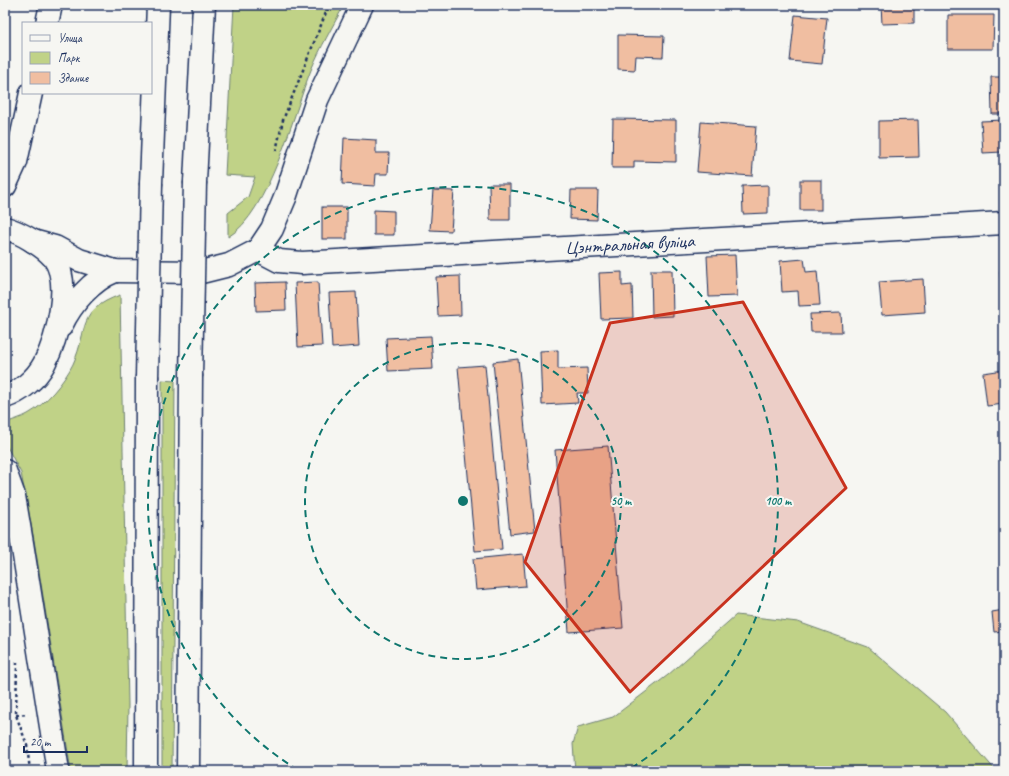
<svg xmlns="http://www.w3.org/2000/svg" width="1009" height="776" viewBox="0 0 1009 776" font-family="Caveat,sans-serif">
<style>
.green{fill:#c0d287;stroke:#6e8072}
.building{fill:#f0bea1;stroke:#1b2f5e}
.lines{fill:none;stroke-linecap:round;stroke-linejoin:round}
.minor-casing{stroke:#1b2f5e;stroke-width:25}
.highway-casing{stroke:#1b2f5e;stroke-width:25}
.path{stroke:#1b2f5e;stroke-width:2.5;stroke-dasharray:3 3;stroke-linecap:butt}
.minor{stroke:#f6f6f2;stroke-width:22}
.highway{stroke:#f6f6f2;stroke-width:22}
.highway-bridge-casing{stroke:#1b2f5e;stroke-width:25;stroke-linecap:butt}
.highway-bridge{stroke:#f6f6f2;stroke-width:22}
.marked{fill:#c8321e;fill-opacity:0.2;stroke:#c8321e;stroke-width:3;stroke-linejoin:round}
.ring{fill:none;stroke:#0f766e;stroke-width:2;stroke-dasharray:7 5}
.labels{text-anchor:middle;dominant-baseline:central;stroke-width:4;stroke-linejoin:round;paint-order:stroke}
.street-label{font-size:19px;fill:#1b2f5e;stroke:#f6f6f2}
.centre{fill:#0f766e;stroke:#f6f6f2;stroke-width:2}
.ring-label{font-size:12px;text-anchor:middle;font-weight:bold;fill:#0f766e;stroke:#f6f6f2;stroke-width:4;stroke-linejoin:round;paint-order:stroke}
</style>
<rect width="100%" height="100%" fill="#f6f6f2"/>
<filter id="ink" filterUnits="userSpaceOnUse"><feTurbulence type="fractalNoise" baseFrequency=".025" numOctaves="2"/><feDisplacementMap in="SourceGraphic" scale="8" xChannelSelector="R" yChannelSelector="G"/><feConvolveMatrix kernelMatrix="1 2 1 2 8 2 1 2 1" color-interpolation-filters="sRGB"/></filter>
<g filter="url(#ink)">
<g class="green">
<path d="M234,5h110c-11,21 -24,43 -33,65 -18,45 -42,143 -83,167v-24l20,-16 7,-20 -30,-2z"/>
<path d="M120,295l8,410 -1,66h-56l-37,-231 -13,-67 -16,-30v-20c8,-3 16,-5 23,-9 18,-10 36,-32 45,-50 16,-35 3,-53 47,-69z"/>
<path d="M162,380l13,1 -3,390h-10z"/>
<path d="M736,615l62,7 70,25 77,65 51,59h-421l-2,-27 5,-17 35,-10 55,-42z"/>
</g>
<g class="building">
<path d="M881,5h33v18l-32,1z"/>
<path d="M795,15l32,3 -5,46 -32,-3z"/>
<path d="M948,15h46l-1,34h-45z"/>
<path d="M618,35l46,1 -1,21 -27,-1 -1,14 -17,-1z"/>
<path d="M991,77h13v37h-12z"/>
<path d="M613,119l63,1v42l-42,-1v7h-22z"/>
<path d="M918,120l1,37 -40,1v-37z"/>
<path d="M1004,120v46l-2,1v-15l-19,1 -2,-32z"/>
<path d="M701,122l55,4 -4,50 -55,-4z"/>
<path d="M344,138l32,2v13h13l-1,21h-12l-1,12 -33,-2z"/>
<rect x="800" y="180" width="21" height="30"/>
<path d="M489,184h21v36h-20z"/>
<path d="M768,185v28l-25,1 -1,-28z"/>
<path d="M433,190l21,1 -3,40 -21,-1z"/>
<path d="M571,190h27l-1,30 -27,-1z"/>
<rect x="322" y="207" width="25" height="32"/>
<path d="M374,210l20,1v24h-20z"/>
<path d="M735,255l2,41 -28,1 -2,-41z"/>
<path d="M804,259l2,13 11,-1 3,34 -21,1 -1,-15 -16,1 -2,-31z"/>
<path d="M651,270h21l1,46 -21,1z"/>
<path d="M1000,271h4v36h-2z"/>
<path d="M622,272v14l10,-1 1,33 -32,1 -2,-46z"/>
<path d="M460,276l1,39 -23,1 -2,-39z"/>
<path d="M923,279l2,33 -43,3 -3,-33z"/>
<path d="M285,282l1,28 -30,1 -1,-28z"/>
<path d="M318,282l4,64 -24,1 -3,-64z"/>
<path d="M356,292l3,54 -27,2 -3,-55z"/>
<path d="M841,313l1,19h-31l-1,-18z"/>
<path d="M431,336l2,33 -45,2 -2,-33z"/>
<path d="M558,350v19l29,-1 1,25h-11l1,10 -36,2 -2,-54z"/>
<path d="M518,359l17,172 -25,3 -17,-172z"/>
<path d="M485,365l17,184 -27,2 -17,-184z"/>
<path d="M1004,370v34l-17,2 -4,-33z"/>
<path d="M608,446l15,182 -54,4 -14,-182z"/>
<path d="M523,554l3,32 -50,4 -3,-31z"/>
<path d="M1004,610v21l-10,1 -2,-20z"/>
</g>
<g class="lines">
<defs>
<g id="minor">
<path d="M5,228c15,4 39,18 49,30 18,25 3,82 -10,106 -8,15 -24,28 -39,33"/>
<path d="M33,241l22,6 24,13 36,11 86,1 28,-7 29,-15 14,-21 13,-31 32,-98 45,-95"/>
<path id="s1" d="M258,250l21,11 23,2 702,-40"/>
<path d="M61,326c11,-23 31,-46 54,-55"/>
<path d="M5,471l9,25 8,47 36,228"/>
</g>
<g id="highway">
<path d="M47,23l4,-18"/>
<path d="M195,182l9,-177"/>
<path d="M151,183l7,-178"/>
<path d="M5,186l11,-24 15,-69"/>
<path d="M146,771l1,-393"/>
<path d="M188,771l3,-394"/>
</g>
</defs>
<use href="#minor" class="minor-casing"/>
<use href="#highway" class="highway-casing"/>
<g class="path">
<path d="M276,151l7,-31 46,-115"/>
<path d="M17,662l-1,53 11,30 3,26"/>
<path d="M16,715l12,-1"/>
</g>
<use href="#minor" class="minor"/>
<use href="#highway" class="highway"/>
<defs>
<g id="highway-bridge">
<path d="M191,377l4,-195"/>
<path d="M147,378l4,-195"/>
</g>
</defs>
<use href="#highway-bridge" class="highway-bridge-casing"/>
<use href="#highway-bridge" class="highway-bridge"/>
</g>
</g>
<path class="marked" d="M743,302l103,186 -216,204 -105,-130 85,-239z"/>
<g class="ring">
<circle cx="463" cy="501" r="158"/>
<path d="M298 770A315 315 0 1 1 628 770"/>
</g>
<g class="labels">
<g class="street-label">
<text stroke="none"><textPath href="#s1" startOffset="375">Цэнтральная вуліца</textPath></text>
</g>
</g>
<circle cx="463" cy="501" r="6" class="centre"/>
<g class="ring-label">
<text x="621" y="505">50 m</text>
<text x="778" y="505">100 m</text>
</g>
<rect width="1009" height="776" fill="none" stroke="#f6f6f2" stroke-width="20"/>
<rect x="10" y="10" width="989" height="756" fill="none" stroke="#1b2f5e" stroke-width="1.5" filter="url(#ink)"/>
<rect x="22" y="22" width="130" height="72" fill="#f6f6f2" stroke="#9ea6b7"/>
<rect x="30" y="35" width="20" height="6" fill="#f6f6f2" stroke="#9ea6b7"/>
<text x="58" y="42" font-size="12" fill="#1b2f5e">Улица</text>
<rect x="30" y="52" width="20" height="12" fill="#c0d287" stroke="#9ea6b7"/>
<text x="58" y="62" font-size="12" fill="#1b2f5e">Парк</text>
<rect x="30" y="72" width="20" height="12" fill="#f0bea1" stroke="#9ea6b7"/>
<text x="58" y="82" font-size="12" fill="#1b2f5e">Здание</text>
<path d="M24 746v6h63v-6" fill="none" stroke="#1b2f5e" stroke-width="2"/>
<text x="30" y="746" font-size="12" fill="#1b2f5e" stroke="#f6f6f2" stroke-width="3" paint-order="stroke">20 m</text>
</svg>
